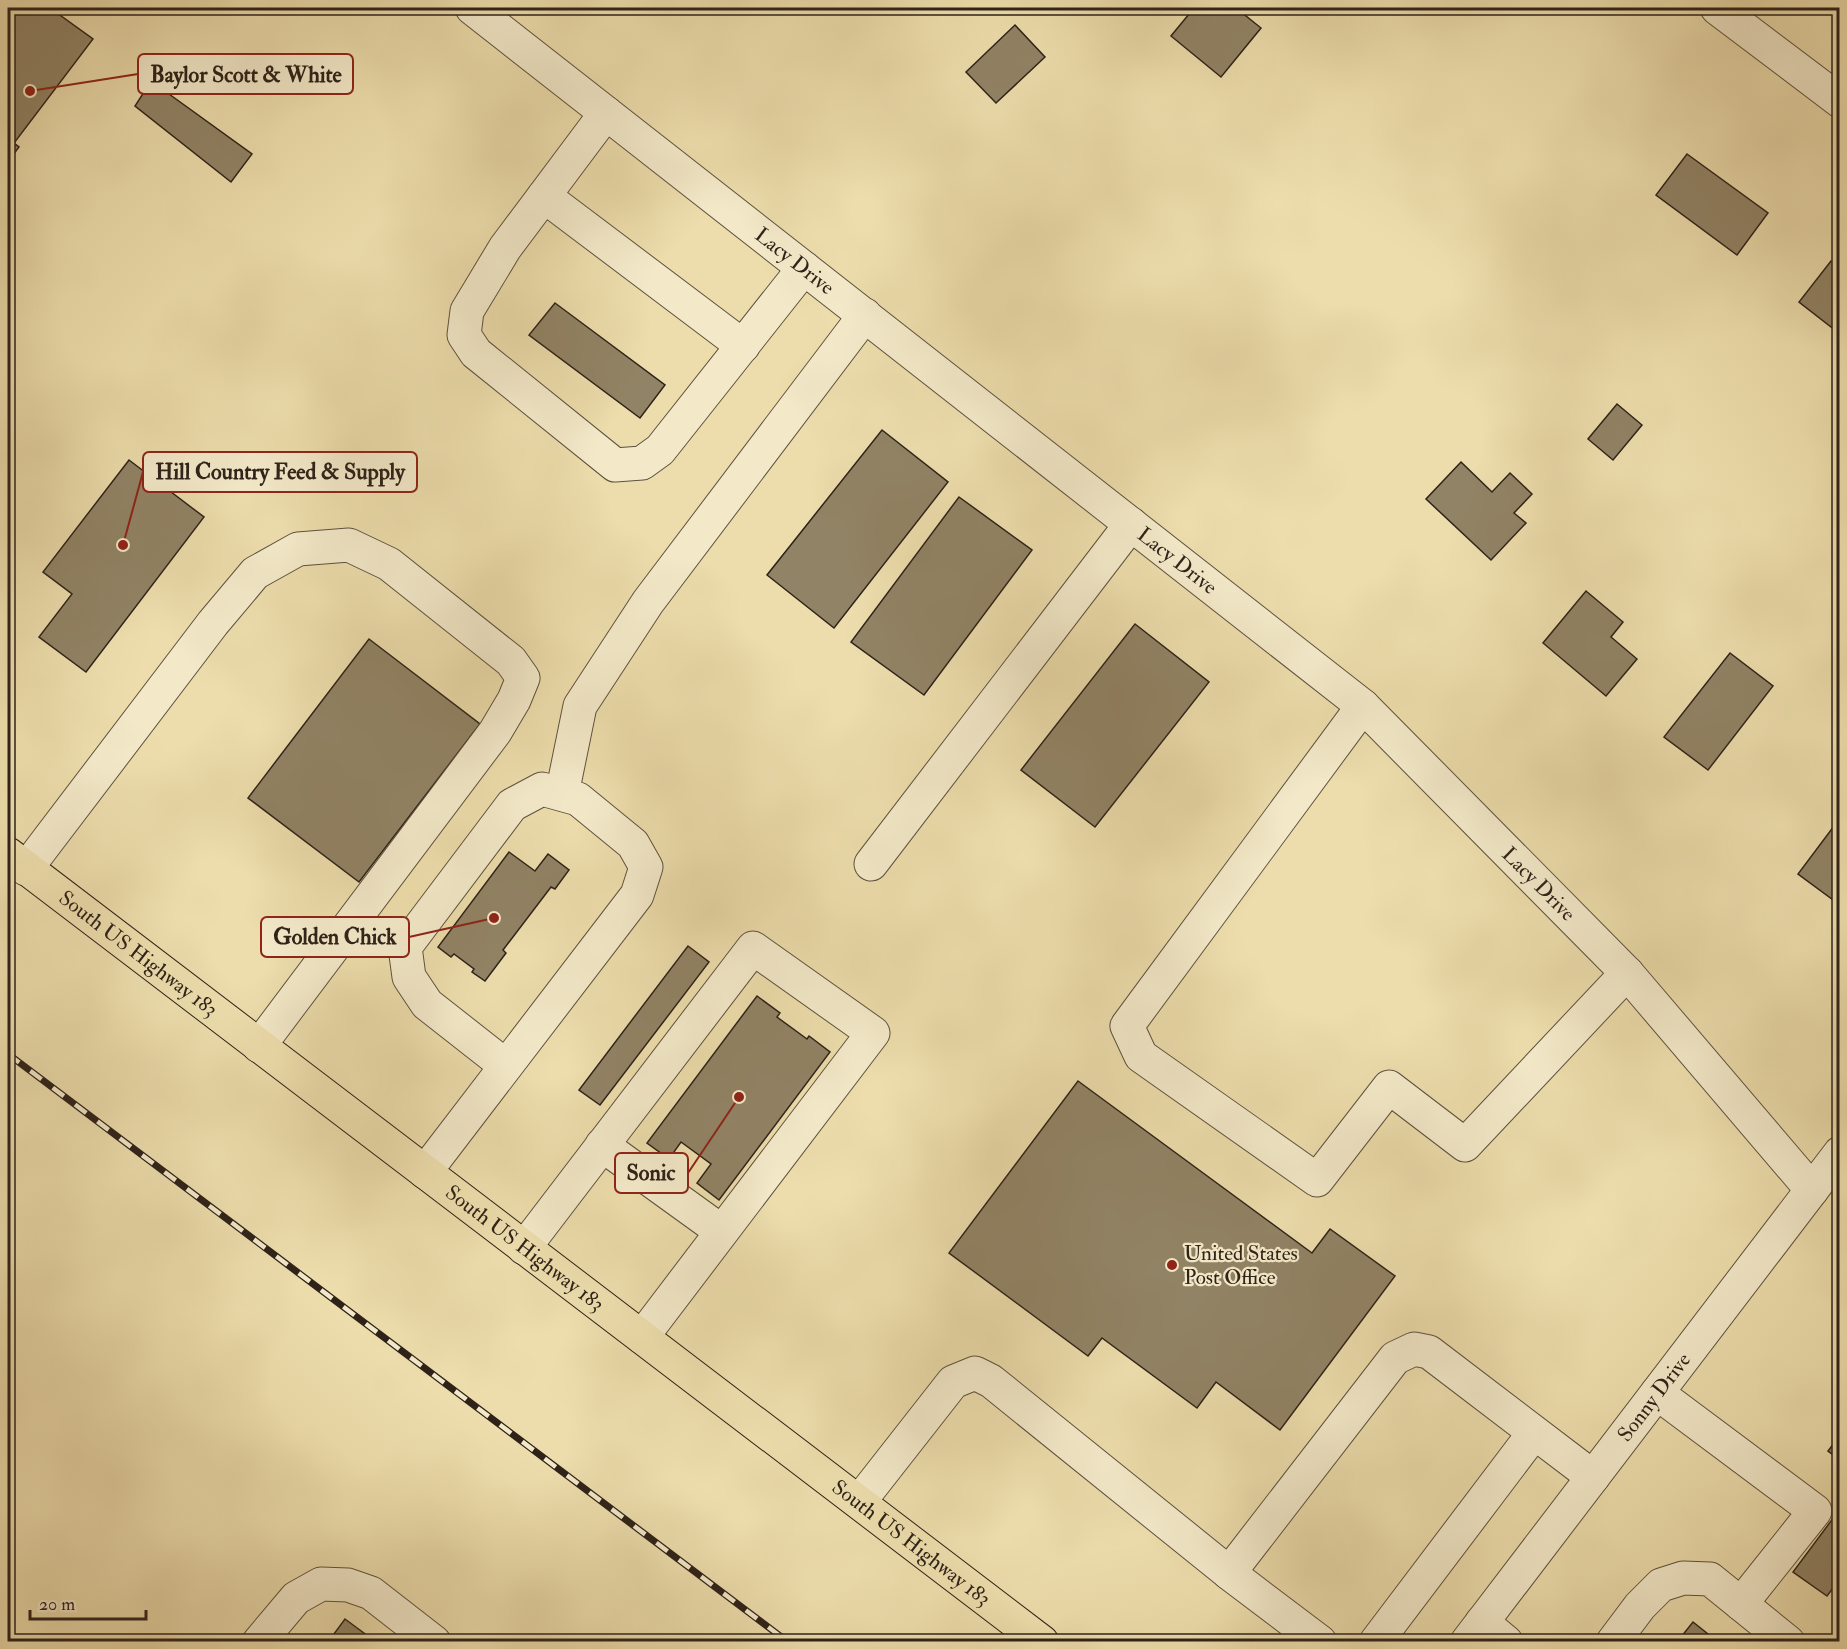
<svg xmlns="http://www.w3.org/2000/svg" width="1847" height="1649" viewBox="0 0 1847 1649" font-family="'IM FELL Double Pica',serif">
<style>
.building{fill:#918365;stroke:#2e2219;stroke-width:1.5}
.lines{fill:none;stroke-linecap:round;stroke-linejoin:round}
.minor-casing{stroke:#5e513e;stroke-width:35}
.major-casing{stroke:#2e2219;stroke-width:35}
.minor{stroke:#f3e9c9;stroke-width:33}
.major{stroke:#edddac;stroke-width:33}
.rail-casing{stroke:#2e2219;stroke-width:7}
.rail{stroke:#f3e9c9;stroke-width:4.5;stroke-dasharray:14;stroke-linecap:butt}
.poi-dot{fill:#8f2418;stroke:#f3e9c9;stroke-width:2}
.labels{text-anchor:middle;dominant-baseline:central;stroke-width:4.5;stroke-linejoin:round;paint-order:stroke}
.street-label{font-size:21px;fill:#2e2219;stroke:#f3e9c9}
.poi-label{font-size:21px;fill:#2e2219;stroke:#f3e9c9;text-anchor:start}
.leader{fill:none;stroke:#8f2418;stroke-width:2}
.callout-dot{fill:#8f2418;stroke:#f3e9c9;stroke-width:2}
.callout{fill:#f3e9c9;stroke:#8f2418;stroke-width:2}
.callout-label{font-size:22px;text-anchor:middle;font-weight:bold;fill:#2e2219}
</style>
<rect width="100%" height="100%" fill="#edddac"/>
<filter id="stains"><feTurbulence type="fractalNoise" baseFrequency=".00333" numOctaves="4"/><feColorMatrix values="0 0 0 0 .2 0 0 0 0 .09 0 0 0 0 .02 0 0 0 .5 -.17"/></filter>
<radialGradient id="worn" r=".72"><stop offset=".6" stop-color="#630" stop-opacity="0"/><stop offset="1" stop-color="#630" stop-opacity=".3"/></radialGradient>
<g class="building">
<path d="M8,8h42l43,31 -79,104 5,4 -11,15z"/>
<path d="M1194,8h42l25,20 -40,49 -50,-41z"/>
<path d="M1015,25l30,32 -49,46 -30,-31z"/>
<path d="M151,81l101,73 -21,28 -96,-76z"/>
<path d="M1687,154l81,59 -31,42 -81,-60z"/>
<path d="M1831,261l9,6v67l-41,-32z"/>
<path d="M555,303l110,82 -25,33 -111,-83z"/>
<path d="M1617,404l25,21 -29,35 -25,-21z"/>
<path d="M882,430l66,52 -114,146 -67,-53z"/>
<path d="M129,460l75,57 -118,155 -47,-35 33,-43 -29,-22z"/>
<path d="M1461,462l31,30 18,-19 22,21 -18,19 12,10 -35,37 -65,-61z"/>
<path d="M959,497l73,53 -108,145 -73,-53z"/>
<path d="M1586,591l37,31 -12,15 26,22 -31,37 -63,-53z"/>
<path d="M1135,624l74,58 -114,145 -74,-57z"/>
<path d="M369,639l111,85 -121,158 -111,-84z"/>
<path d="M1730,653l43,33 -65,84 -44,-33z"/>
<path d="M1840,818v87l-42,-31z"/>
<path d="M509,852l26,19 13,-17 21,16 -14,19 -4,-2 -48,63 3,3 -21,28 -13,-9 2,-3 -20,-15 -3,3 -13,-10z"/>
<path d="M688,946l21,16 -109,143 -21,-15z"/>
<path d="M757,996l23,17 -3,4 30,22 2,-3 21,16 -111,148 -22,-17 14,-19 -30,-22 -12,17 -22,-16z"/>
<path d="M1078,1081l234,172 18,-24 65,47 -115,154 -64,-48 -19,26 -95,-70 -14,18 -139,-103z"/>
<path d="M1840,1435v25l-12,-9z"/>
<path d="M1840,1509v70l-13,17 -34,-24z"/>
<path d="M345,1619l31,23h-48z"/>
<path d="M1693,1622l25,20h-41z"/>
</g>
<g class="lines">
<defs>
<g id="minor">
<path id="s1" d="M472,8l891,698 264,267 185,217"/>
<path d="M1717,8l123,93"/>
<path d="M606,113l-101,135 -38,63 -3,24 12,18 139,112 27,-2 18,-13 144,-182"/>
<path d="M544,196l199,150"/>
<path d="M1363,706l-236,320 14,30 176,124 72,-93 76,58 162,-172"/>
<path d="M562,794l18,-88 68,-104 217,-287"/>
<path d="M871,864l260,-340"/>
<path d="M26,869l187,-246 42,-50 43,-24 51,-4 40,19 122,97 12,17 -9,22 -19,32 -236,314"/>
<path d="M602,1145l119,86"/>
<path d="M425,1172l212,-277 9,-28 -13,-23 -55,-45 -36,-10 -30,16 -107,142 4,30 18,27 79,62"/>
<path d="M524,1248l229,-300 120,85 -231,304"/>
<path d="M1657,1393l158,118 -74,93"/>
<path d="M859,1502l94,-120 22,-9 16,8 238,192 91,69"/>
<path d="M1229,1573l166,-215 19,-9 15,3 164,125"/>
<path d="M1482,1622l24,20"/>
<path d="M259,1642l37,-44 25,-14 27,1 23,8 63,49"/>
<path d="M1376,1642l158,-209"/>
<path id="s2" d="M1467,1642l373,-489"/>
<path d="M1613,1642l27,-36 21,-21 22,-7 27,1 78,63"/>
</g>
<g id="major">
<path id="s3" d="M8,854l1034,788"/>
</g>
</defs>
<use href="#minor" class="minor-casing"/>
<use href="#major" class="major-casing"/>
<use href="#minor" class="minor"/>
<use href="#major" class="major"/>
<defs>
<path id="rail" d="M8,1054l780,588"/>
</defs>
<use href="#rail" class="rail-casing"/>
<use href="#rail" class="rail"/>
</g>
<circle class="poi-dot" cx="1172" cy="1265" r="6"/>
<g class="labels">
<g class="street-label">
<text stroke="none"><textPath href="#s1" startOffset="410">Lacy Drive</textPath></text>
<text stroke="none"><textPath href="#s1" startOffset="896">Lacy Drive</textPath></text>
<text stroke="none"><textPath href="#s1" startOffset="1382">Lacy Drive</textPath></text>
<text stroke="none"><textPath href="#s3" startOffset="164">South US Highway 183</textPath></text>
<text stroke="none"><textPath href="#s3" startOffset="650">South US Highway 183</textPath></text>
<text stroke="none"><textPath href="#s2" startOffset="308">Sonny Drive</textPath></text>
<text stroke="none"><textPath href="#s3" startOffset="1136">South US Highway 183</textPath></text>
</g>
<g class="poi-label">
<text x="1184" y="1253">United States<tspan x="1184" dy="24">Post Office</tspan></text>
</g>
</g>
<path class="leader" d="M30 91L138 74M123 545L143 472M494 918L409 937M739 1097L688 1173"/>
<g class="callout-dot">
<circle cx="30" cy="91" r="6"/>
<circle cx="123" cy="545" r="6"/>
<circle cx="494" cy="918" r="6"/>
<circle cx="739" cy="1097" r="6"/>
</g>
<g class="callout">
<rect x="138" y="54" width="215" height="40" rx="6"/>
<rect x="143" y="452" width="274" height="40" rx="6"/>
<rect x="261" y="917" width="148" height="40" rx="6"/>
<rect x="615" y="1153" width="73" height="40" rx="6"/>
</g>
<g class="callout-label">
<text x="246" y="82">Baylor Scott &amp; White</text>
<text x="280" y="479">Hill Country Feed &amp; Supply</text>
<text x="335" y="944">Golden Chick</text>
<text x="651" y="1180">Sonic</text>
</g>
<rect width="1847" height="1649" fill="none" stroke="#edddac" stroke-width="30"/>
<rect x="9" y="9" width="1829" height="1631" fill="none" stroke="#2e2219" stroke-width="3"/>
<rect x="15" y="15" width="1817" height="1619" fill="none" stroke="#2e2219" stroke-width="1.5"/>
<path d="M30 1610v9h116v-9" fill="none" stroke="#2e2219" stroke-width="3"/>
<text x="39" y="1610" font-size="18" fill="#2e2219" stroke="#f3e9c9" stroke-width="4.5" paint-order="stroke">20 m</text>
<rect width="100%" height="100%" filter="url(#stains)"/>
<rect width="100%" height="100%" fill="url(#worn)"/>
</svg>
